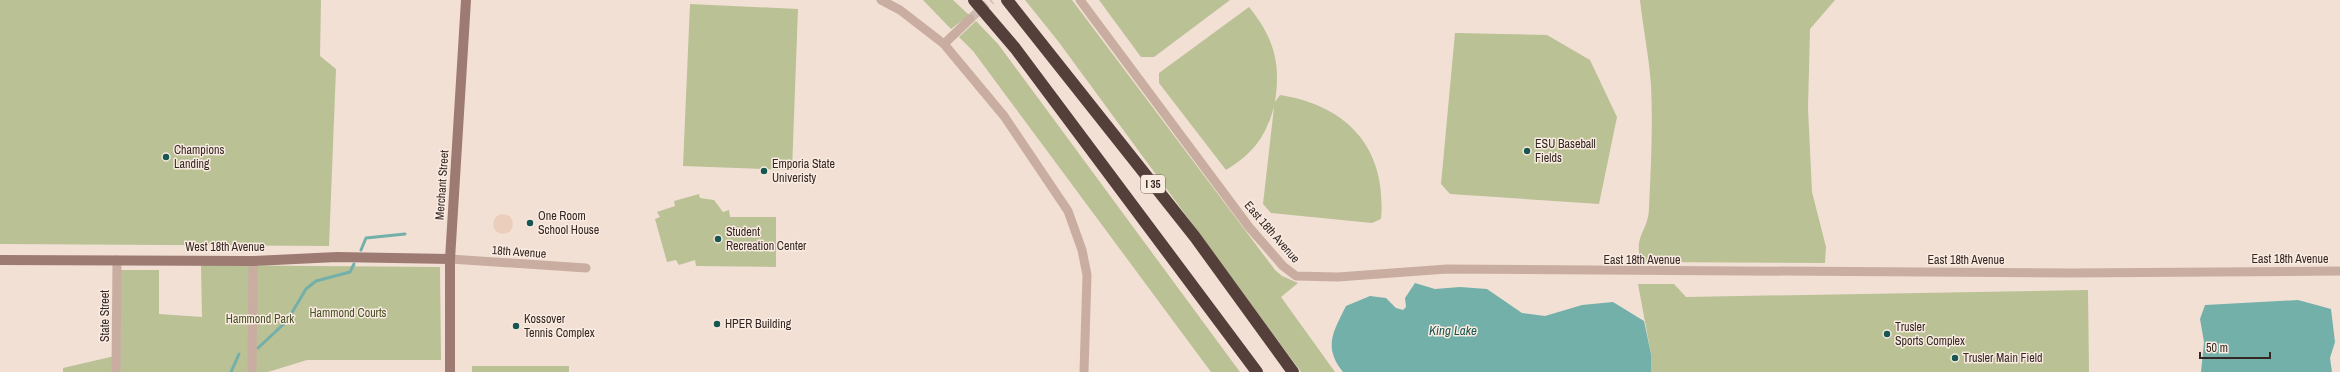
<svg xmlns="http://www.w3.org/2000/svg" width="2340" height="372" viewBox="0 0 2340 372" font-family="'Archivo Narrow',sans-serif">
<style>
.green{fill:#b9c195}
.plaza{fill:#ebcebb}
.water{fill:#73b0a9}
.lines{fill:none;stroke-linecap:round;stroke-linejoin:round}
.stream{stroke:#73b0a9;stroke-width:3}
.street-tunnel{stroke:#ccbbb2;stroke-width:9;stroke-dasharray:9 4.5;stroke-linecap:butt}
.street{stroke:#caada1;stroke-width:9}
.secondary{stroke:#9d7b72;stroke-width:10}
.highway{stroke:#553f3a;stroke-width:12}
.poi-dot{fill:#185751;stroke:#faebe1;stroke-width:1.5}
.labels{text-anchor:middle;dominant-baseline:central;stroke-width:3;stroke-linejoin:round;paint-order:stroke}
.shield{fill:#faebe1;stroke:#6f625d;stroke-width:1}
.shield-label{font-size:11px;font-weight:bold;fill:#342724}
.poi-label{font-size:12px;fill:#342724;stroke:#faebe1;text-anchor:start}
.street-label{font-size:12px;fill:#342724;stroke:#faebe1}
.park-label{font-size:12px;fill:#495327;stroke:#faebe1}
.water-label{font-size:13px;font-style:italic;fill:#185751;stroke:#faebe1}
</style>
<rect width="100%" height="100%" fill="#f2e0d5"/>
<g class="green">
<path d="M0,0h321l-1,56 16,13 -7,177 -329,-2z"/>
<path d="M923,0h30l16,15 -18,14z"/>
<path d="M1025,0h47l203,270 7,6 16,7 -17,14 54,75h-34l-243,-331z"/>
<path d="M1099,0h131l-76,57h-13z"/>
<path d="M1640,0h195l-25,29 -2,79 4,84 14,55 -1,16 -184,-1c-8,-27 8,-31 8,-55 2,-41 4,-82 2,-122 -2,-29 -8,-57 -11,-85z"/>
<path d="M690,4l108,5 -6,161 -109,-4z"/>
<path d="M1249,7c25,31 32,56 26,95l5,-7c68,11 107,53 101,124l-9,4 -101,-10 -8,-9 11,-97c-2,5 -3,12 -6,17 -8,21 -24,35 -42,46l-67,-87v-10z"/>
<path d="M976,21l22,23 40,54 202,274h-29l-238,-321 -14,-14z"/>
<path d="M1455,33l92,2 43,25 27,57 -18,87 -149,-10 -9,-10z"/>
<path d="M699,194l1,4 14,2 9,12 6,-2 1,7h46v50l-80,-1 -1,-6 -16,5 -3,-5 -9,2 -12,-43 5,-2 -3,-5 18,-6 -1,-5z"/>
<path d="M201,265l239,2 1,93h-134l-39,12h-205v-4l56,-13 2,-85h38v44l43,3z"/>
<path d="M1638,284h36l12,13 402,-7 1,82h-438v-18z"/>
<rect x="472" y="366" width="97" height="6"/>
</g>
<circle class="plaza" cx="503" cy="224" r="10"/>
<g class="water">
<path d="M1415,283l20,6 25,-2 27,2 35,24 23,3 37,-11 31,-3 31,19 7,33v18h-308c-20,-25 -10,-40 3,-66l24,-10 16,2 10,10 7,2 3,-3 -1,-9z"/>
<path d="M2298,300l33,9 4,33 -5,16 2,14h-131l3,-30 -4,-23 5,-14z"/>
</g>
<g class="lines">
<g class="stream">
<path d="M361,250l5,-12 39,-4"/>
<path d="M258,348l29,-27 19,-32 10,-8 34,-9 4,-8"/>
<path d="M231,372l8,-18"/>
</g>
<path class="street-tunnel" d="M970,19l21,-19"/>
<g class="street">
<path d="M881,0l19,10 44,34 60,72 64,95 14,39 5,25 -3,97"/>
<path d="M1080,0l169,227 34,39 13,10 42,1 109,-8 624,4 269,-2"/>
<path d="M944,44l26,-25"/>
<path d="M450,259l136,9"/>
<path d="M116,372l1,-112"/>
<path d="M252,372l1,-111"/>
</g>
<g class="secondary">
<path d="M0,260l253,1 84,-4 113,2"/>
<path d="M450,372v-113l16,-259"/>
</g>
<g class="highway">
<path d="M974,0l41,48 242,324"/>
<path d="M1007,0l188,237 98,135"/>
</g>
</g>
<g class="poi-dot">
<circle cx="1527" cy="151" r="4"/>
<circle cx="166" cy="157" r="4"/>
<circle cx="764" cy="171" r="4"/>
<circle cx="530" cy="223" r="4"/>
<circle cx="718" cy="239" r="4"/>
<circle cx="717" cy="324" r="4"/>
<circle cx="516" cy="326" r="4"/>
<circle cx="1887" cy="334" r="4"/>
<circle cx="1955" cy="358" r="4"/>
</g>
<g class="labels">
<rect class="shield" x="1141" y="175" width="24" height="18" rx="3"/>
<g class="shield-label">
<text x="1153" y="184">I 35</text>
</g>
<g class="poi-label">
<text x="1535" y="144">ESU Baseball<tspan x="1535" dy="14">Fields</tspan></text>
<text x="174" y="150">Champions<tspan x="174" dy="14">Landing</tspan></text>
<text x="772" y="164">Emporia State<tspan x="772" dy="14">Univeristy</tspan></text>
<text x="538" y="216">One Room<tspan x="538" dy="14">School House</tspan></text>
<text x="726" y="232">Student<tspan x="726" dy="14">Recreation Center</tspan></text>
<text x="524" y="319">Kossover<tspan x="524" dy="14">Tennis Complex</tspan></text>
<text x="725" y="324">HPER Building</text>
<text x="1895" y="327">Trusler<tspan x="1895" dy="14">Sports Complex</tspan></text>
<text x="1963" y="358">Trusler Main Field</text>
</g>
<g class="street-label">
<text transform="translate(442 185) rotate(-86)">Merchant Street</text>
<text transform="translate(1272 232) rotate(49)">East 18th Avenue</text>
<text x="225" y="247">West 18th Avenue</text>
<text transform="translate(519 252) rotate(4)">18th Avenue</text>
<text x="2290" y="259">East 18th Avenue</text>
<text x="1642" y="260">East 18th Avenue</text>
<text x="1966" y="260">East 18th Avenue</text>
<text transform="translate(105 316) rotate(-90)">State Street</text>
</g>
<g class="park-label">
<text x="348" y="313">Hammond Courts</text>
<text x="260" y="319">Hammond Park</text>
</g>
<g class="water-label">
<text x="1453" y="330">King Lake</text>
</g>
</g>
<path d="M2200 352v6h70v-6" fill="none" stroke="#342724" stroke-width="2"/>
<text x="2206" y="352" font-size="12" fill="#342724" stroke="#faebe1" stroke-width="3" paint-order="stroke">50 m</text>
</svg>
